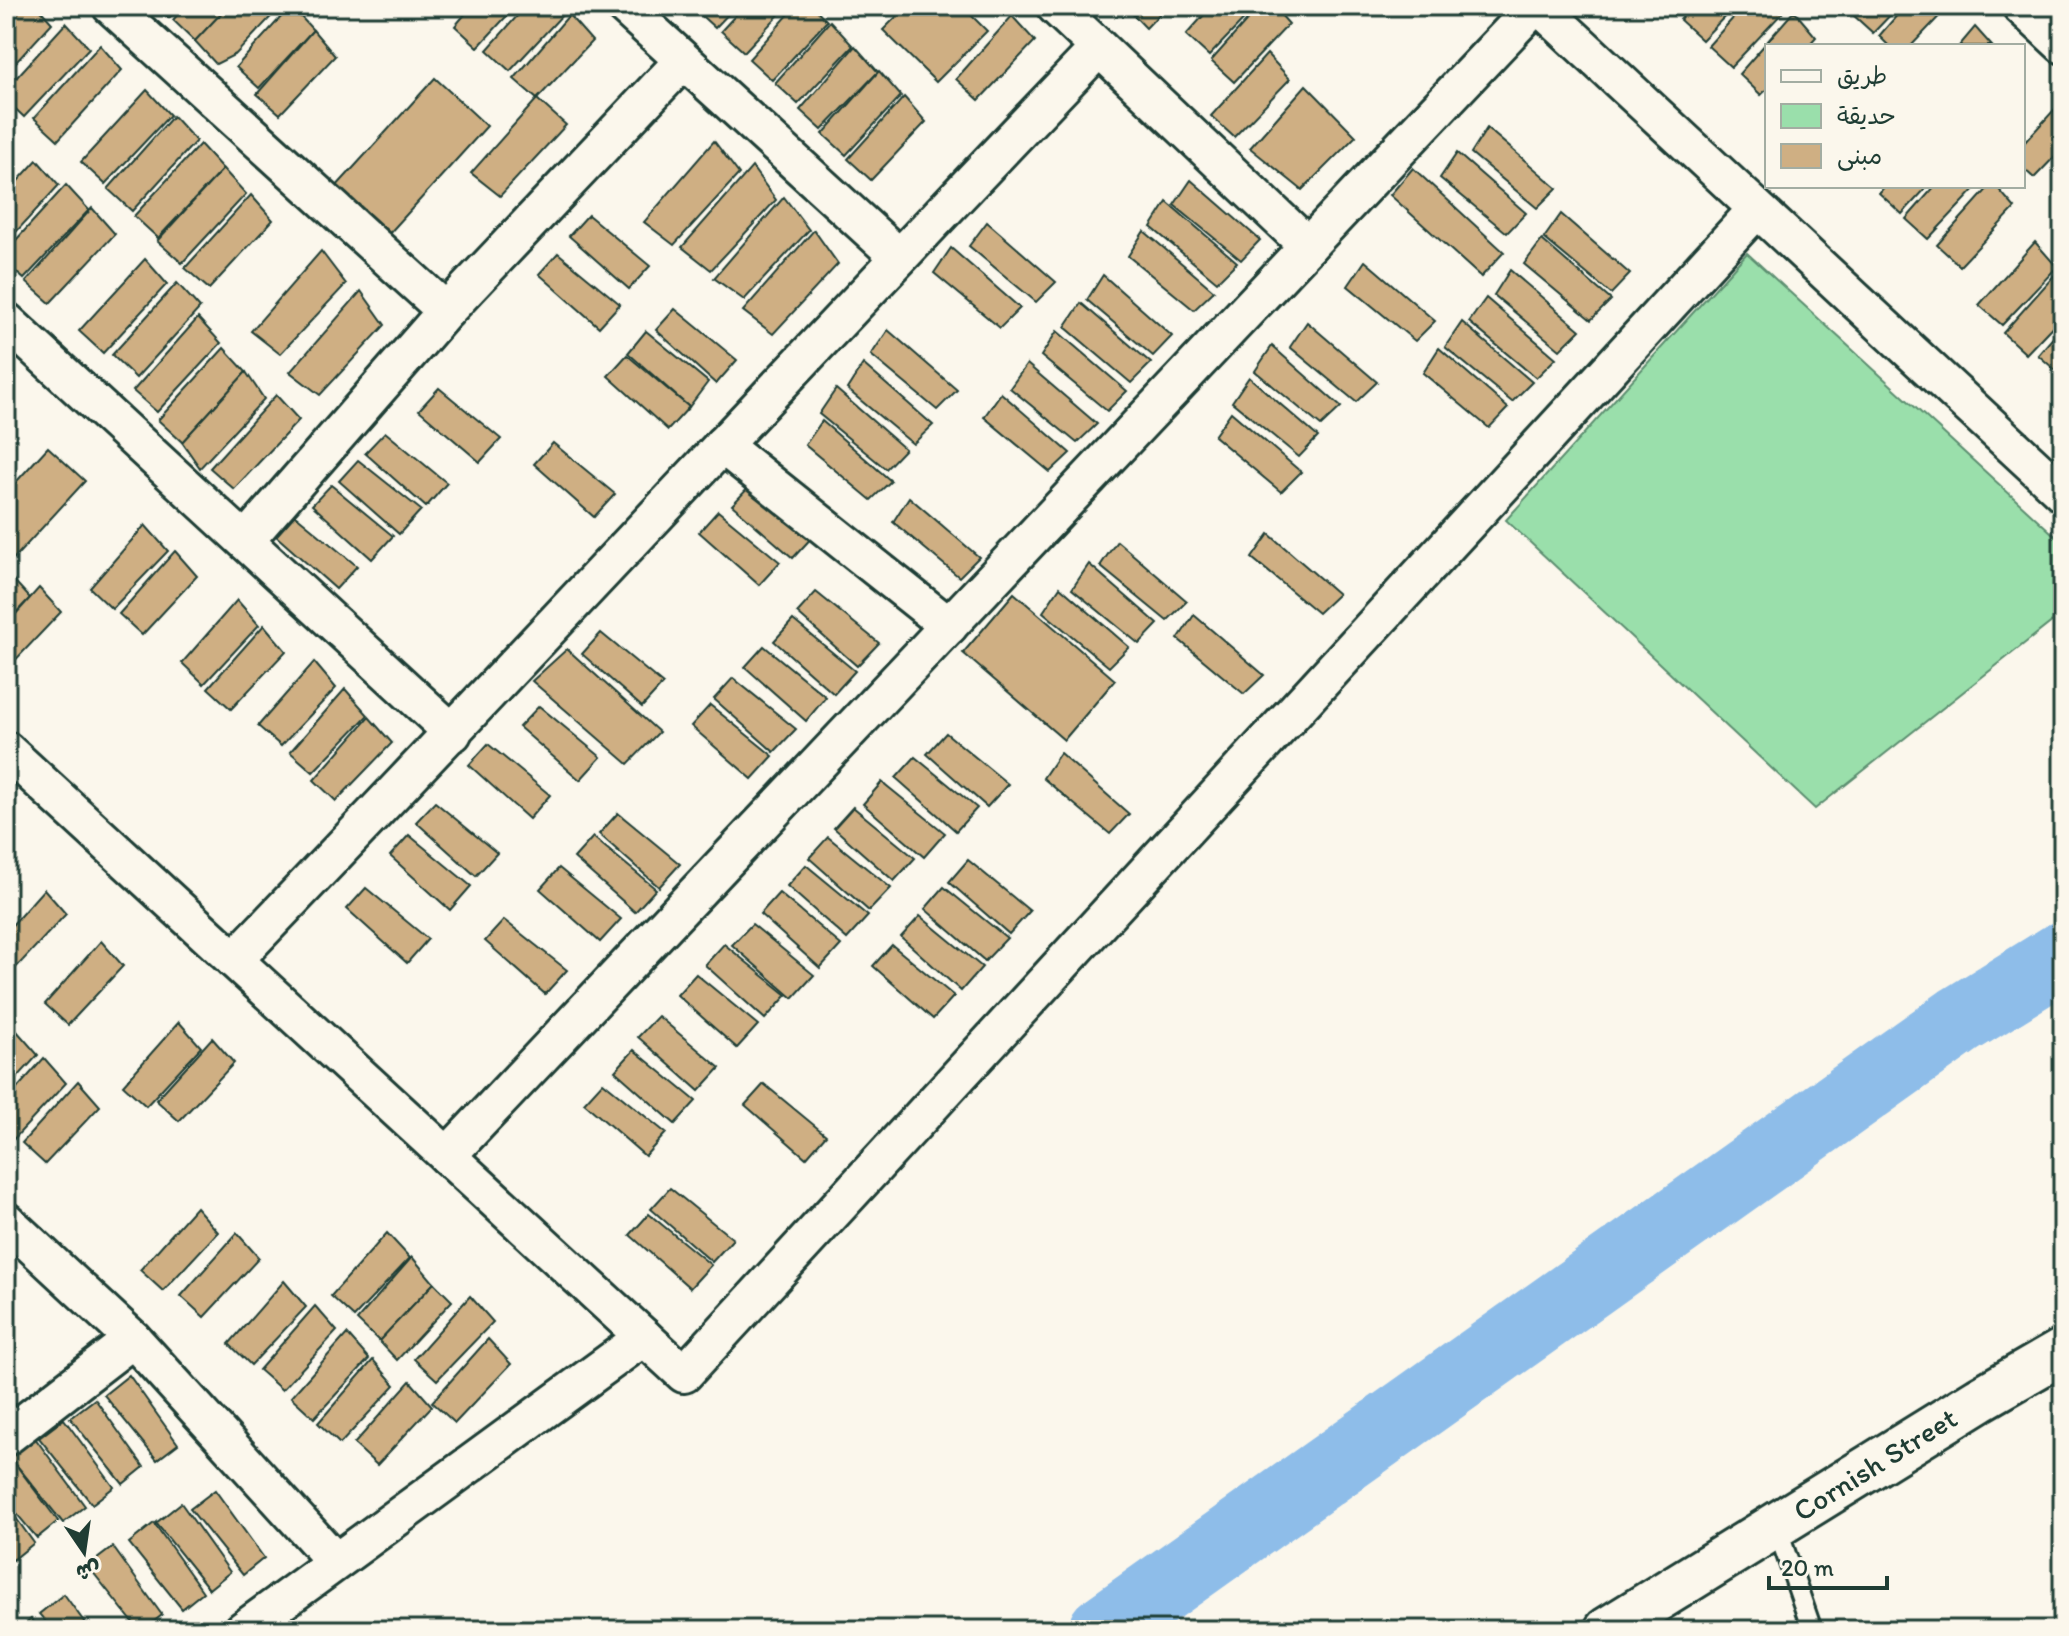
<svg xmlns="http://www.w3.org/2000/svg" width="2069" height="1636" viewBox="0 0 2069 1636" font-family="Itim,'Playpen Sans Arabic',sans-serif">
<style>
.green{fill:#9adfab;stroke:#5c8e70;stroke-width:2}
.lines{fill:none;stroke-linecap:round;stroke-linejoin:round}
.river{stroke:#8ebde9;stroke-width:70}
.building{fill:#cfaf83;stroke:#1f3d34;stroke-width:2}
.service-casing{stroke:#1f3d34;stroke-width:24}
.minor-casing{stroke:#1f3d34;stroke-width:42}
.secondary-casing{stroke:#1f3d34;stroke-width:50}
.service{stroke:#fbf7ec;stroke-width:18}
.minor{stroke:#fbf7ec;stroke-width:36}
.secondary{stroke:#fbf7ec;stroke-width:44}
.labels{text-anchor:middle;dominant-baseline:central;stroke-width:6;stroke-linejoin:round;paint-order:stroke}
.street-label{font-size:30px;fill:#1f3d34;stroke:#fbf7ec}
</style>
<rect width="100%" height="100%" fill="#fbf7ec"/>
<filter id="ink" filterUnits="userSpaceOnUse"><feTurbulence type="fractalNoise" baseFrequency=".0125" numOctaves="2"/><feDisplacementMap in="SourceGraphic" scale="16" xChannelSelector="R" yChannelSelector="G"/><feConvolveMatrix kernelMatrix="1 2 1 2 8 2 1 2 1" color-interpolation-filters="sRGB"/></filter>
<g filter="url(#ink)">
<path class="green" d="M1747,253l316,290v70l-248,196 -309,-289z"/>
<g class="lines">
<path class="river" d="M1103,1630l857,-610 103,-64"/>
</g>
<g class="building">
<path d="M22,6h15l15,17 -46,50v-49z"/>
<path d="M156,6h24l-11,12z"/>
<path d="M185,6h43l-33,35 -22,-21z"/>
<path d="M228,6h53l-45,48 -20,10 -21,-23z"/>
<path d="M291,6l22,24 -54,58 -23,-21z"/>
<path d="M472,6h44l-38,41 -23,-21z"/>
<path d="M526,6h33l6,6 -55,59 -23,-21z"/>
<path d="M694,6h42l-21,22 -22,-20z"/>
<path d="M744,6h43l-43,46 -23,-21z"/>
<path d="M796,6h17l14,15 -55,59 -23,-21z"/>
<path d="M907,6h55l25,25 -51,51 -53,-52z"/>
<path d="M1125,6h42l-21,22z"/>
<path d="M1212,6h45l-48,50 -23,-21z"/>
<path d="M1260,6h13l16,18 -55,58 -23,-21z"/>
<path d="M1692,6h43l-33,34 -22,-20z"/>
<path d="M1744,6h40l2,3 -55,58 -23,-21z"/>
<path d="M1856,6h43l-26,27 -22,-20z"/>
<path d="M1905,6h44l-38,40h-22l-10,-10z"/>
<path d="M1794,11l22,26 -8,9h-41v43l-6,6 -22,-21z"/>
<path d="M569,15l23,26 -55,58 -23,-20z"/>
<path d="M1012,16l23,25 -56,59 -23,-21z"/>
<path d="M830,21l23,25 -55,58 -23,-21z"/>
<path d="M66,23l23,25 -65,69 -18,-17v-11z"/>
<path d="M1975,27l17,19h-33z"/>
<path d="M313,30l22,26 -55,58 -23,-20z"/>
<path d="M100,45l22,25 -64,70 -24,-22z"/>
<path d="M855,46l23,26 -56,58 -22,-20z"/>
<path d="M1267,54l23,25 -56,58 -23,-21z"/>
<path d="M879,71l22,25 -55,59 -23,-21z"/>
<path d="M435,78l52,48 -100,110 -53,-47z"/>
<path d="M1306,85l50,51 -54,54 -52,-42z"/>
<path d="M147,90l23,25 -65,69 -24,-22z"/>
<path d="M904,97l22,25 -55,58 -23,-21z"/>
<path d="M537,99l29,26 -66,71 -29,-23z"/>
<path d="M2063,100v48l-29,30 -11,-10v-24z"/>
<path d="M173,116l23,25 -64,70 -24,-22z"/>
<path d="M1487,128l70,60 -20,20 -66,-55z"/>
<path d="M714,141l25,33 -65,71 -30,-23z"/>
<path d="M200,144l23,25 -65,69 -24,-22z"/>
<path d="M1457,153l69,60 -19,20 -67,-55z"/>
<path d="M37,160l22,25 -53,58v-49z"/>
<path d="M752,167l24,33 -65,70 -29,-23z"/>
<path d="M1413,168l91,84 -23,25 -91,-82z"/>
<path d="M223,169l23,25 -64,69 -25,-22z"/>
<path d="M1191,180l69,60 -19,20 -67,-55z"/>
<path d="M66,185l23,25 -65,69 -18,-16v-12z"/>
<path d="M1885,186h43l-26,28 -23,-21z"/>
<path d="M1935,186h43l-50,53 -22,-20z"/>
<path d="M1990,186h6l19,22 -55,58 -23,-21z"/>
<path d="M251,195l22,25 -64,69 -24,-21z"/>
<path d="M784,197l25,33 -65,70 -30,-22z"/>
<path d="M1167,202l70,60 -20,20 -66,-55z"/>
<path d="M92,208l23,26 -65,69 -24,-21z"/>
<path d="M1561,214l69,60 -19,20 -67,-56z"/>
<path d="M588,215l62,51 -21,23 -60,-53z"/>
<path d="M987,222l69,60 -20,20 -67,-56z"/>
<path d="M814,230l24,34 -65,70 -30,-23z"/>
<path d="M1144,231l70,60 -20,19 -66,-54z"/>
<path d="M1542,240l69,60 -20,20 -67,-56z"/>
<path d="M2035,242l22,25 -55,58 -23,-20z"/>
<path d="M951,248l69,60 -20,20 -66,-55z"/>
<path d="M321,251l25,33 -66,70 -29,-23z"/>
<path d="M558,253l62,51 -21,23 -60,-53z"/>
<path d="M145,259l22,25 -64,69 -24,-22z"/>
<path d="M1365,261l70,60 -20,20 -67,-55z"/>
<path d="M1510,270l70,60 -20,20 -66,-55z"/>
<path d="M2059,270l4,5v40l-37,39 -23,-21z"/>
<path d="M1103,275l69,61 -19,20 -66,-56z"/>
<path d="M177,283l23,25 -64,70 -24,-23z"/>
<path d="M361,291l24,34 -65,70 -30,-23z"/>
<path d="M1486,298l70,60 -20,20 -67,-56z"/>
<path d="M1081,303l70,60 -20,20 -66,-56z"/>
<path d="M675,309l62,51 -21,24 -60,-54z"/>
<path d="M198,318l23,25 -64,69 -24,-21z"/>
<path d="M1307,322l70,60 -21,20 -66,-55z"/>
<path d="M1462,322l70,60 -20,20 -67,-55z"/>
<path d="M2063,326v46l-2,3 -23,-20z"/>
<path d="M888,330l69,60 -20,20 -66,-55z"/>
<path d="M646,331l62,51 -19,25 -61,-54z"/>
<path d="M1057,331l70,60 -20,20 -66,-55z"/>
<path d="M1272,346l69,61 -20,19 -66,-55z"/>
<path d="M224,348l22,24 -64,70 -24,-22z"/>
<path d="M1439,348l69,60 -19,20 -66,-55z"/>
<path d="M627,355l62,52 -21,23 -60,-54z"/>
<path d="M863,364l70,61 -20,19 -66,-55z"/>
<path d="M1027,364l70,60 -20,19 -67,-55z"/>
<path d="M246,372l18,27 -64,69 -18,-26z"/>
<path d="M1249,377l69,60 -19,20 -67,-55z"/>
<path d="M439,388l62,51 -21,23 -61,-52z"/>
<path d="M836,389l69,60 -19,20 -67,-55z"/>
<path d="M1001,393l69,60 -20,19 -66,-55z"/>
<path d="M276,395l23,25 -65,69 -24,-21z"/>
<path d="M1231,412l70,60 -20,20 -67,-56z"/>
<path d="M822,421l69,60 -20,19 -66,-55z"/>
<path d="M385,432l62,51 -21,24 -61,-54z"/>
<path d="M553,443l62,51 -21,23 -60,-53z"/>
<path d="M48,447l37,34 -77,84 -2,-72z"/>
<path d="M358,460l63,50 -22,24 -60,-53z"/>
<path d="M752,484l62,51 -21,23 -61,-53z"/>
<path d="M331,485l62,51 -21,23 -60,-54z"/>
<path d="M909,497l70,60 -20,20 -66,-55z"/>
<path d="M718,511l62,51 -21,23 -60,-53z"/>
<path d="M295,515l62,51 -21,23 -60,-53z"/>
<path d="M145,525l23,26 -56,58 -22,-21z"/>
<path d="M1269,534l69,60 -20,19 -66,-55z"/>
<path d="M1117,541l70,60 -20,20 -67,-55z"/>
<path d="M175,551l22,25 -55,59 -23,-21z"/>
<path d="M1089,564l69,60 -19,20 -67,-55z"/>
<path d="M7,573l23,25 -24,25v-49z"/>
<path d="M1060,587l69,60 -20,20 -66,-55z"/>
<path d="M39,588l22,24 -55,58v-45z"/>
<path d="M816,592l63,51 -22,23 -60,-53z"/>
<path d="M1014,593l101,87 -51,60 -101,-87z"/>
<path d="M237,600l22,25 -55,59 -22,-21z"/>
<path d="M1194,615l70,60 -20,19 -66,-55z"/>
<path d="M793,620l62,51 -21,23 -60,-53z"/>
<path d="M264,625l22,26 -55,58 -23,-21z"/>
<path d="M601,633l62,51 -21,23 -60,-53z"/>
<path d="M764,646l62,51 -20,24 -61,-54z"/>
<path d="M567,649l92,83 -31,32 -96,-83z"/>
<path d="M314,662l22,26 -55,58 -23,-20z"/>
<path d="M733,678l63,51 -22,23 -60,-53z"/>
<path d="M345,689l23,26 -55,57 -23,-20z"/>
<path d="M710,705l63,51 -21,23 -61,-53z"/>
<path d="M539,706l62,51 -21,23 -61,-53z"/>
<path d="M369,717l23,26 -56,58 -22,-21z"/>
<path d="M946,733l62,51 -21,23 -60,-53z"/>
<path d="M488,744l62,51 -21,24 -60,-54z"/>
<path d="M1060,753l69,61 -19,20 -67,-56z"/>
<path d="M915,757l62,51 -21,23 -60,-53z"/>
<path d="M882,782l63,51 -21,24 -61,-53z"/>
<path d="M435,802l62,51 -21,23 -60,-54z"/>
<path d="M853,807l62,51 -21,23 -60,-53z"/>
<path d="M618,813l62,51 -21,23 -60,-53z"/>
<path d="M409,835l62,51 -21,24 -60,-54z"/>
<path d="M593,837l63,52 -21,23 -61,-54z"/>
<path d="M828,837l63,51 -22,23 -60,-53z"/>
<path d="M968,860l62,51 -21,23 -60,-52z"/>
<path d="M806,865l62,51 -21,23 -60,-53z"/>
<path d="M559,868l62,51 -21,23 -60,-53z"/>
<path d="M944,887l63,51 -22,23 -60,-52z"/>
<path d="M366,888l62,51 -21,24 -60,-54z"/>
<path d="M44,889l22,25 -55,59 -5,-4v-37z"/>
<path d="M779,893l62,52 -21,23 -60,-54z"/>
<path d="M920,916l62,51 -21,24 -60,-54z"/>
<path d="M504,920l63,50 -22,24 -60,-53z"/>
<path d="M752,924l62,51 -21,23 -61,-53z"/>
<path d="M101,941l22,25 -55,59 -23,-21z"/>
<path d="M724,944l63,51 -22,24 -60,-54z"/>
<path d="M892,945l62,51 -21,23 -60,-53z"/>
<path d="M696,974l62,51 -21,23 -60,-53z"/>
<path d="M658,1016l62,52 -21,23 -61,-54z"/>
<path d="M6,1019l10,11 -10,12z"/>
<path d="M179,1022l22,25 -55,59 -23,-21z"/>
<path d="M16,1030l22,25 -32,35v-48z"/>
<path d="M212,1038l22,25 -55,58 -23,-21z"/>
<path d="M634,1050l62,51 -21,23 -60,-53z"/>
<path d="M44,1058l22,25 -55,59 -5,-5v-36z"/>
<path d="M78,1081l22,25 -55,58 -23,-21z"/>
<path d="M603,1082l63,51 -21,23 -61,-53z"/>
<path d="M764,1084l62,51 -20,23 -61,-53z"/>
<path d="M670,1188l63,51 -21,23 -61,-53z"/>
<path d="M196,1207l22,25 -55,59 -23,-21z"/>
<path d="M649,1214l62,51 -21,23 -60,-53z"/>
<path d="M237,1233l22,25 -55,59 -23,-21z"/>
<path d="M387,1233l23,25 -56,59 -23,-21z"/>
<path d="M412,1257l22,26 -55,58 -22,-21z"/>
<path d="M284,1281l22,26 -55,58 -22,-21z"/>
<path d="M434,1283l18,18 -55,59 -18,-19z"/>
<path d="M470,1296l23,26 -56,58 -23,-21z"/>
<path d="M315,1306l22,25 -55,59 -23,-20z"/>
<path d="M347,1334l22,25 -55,59 -23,-21z"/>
<path d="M488,1339l23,25 -56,59 -23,-21z"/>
<path d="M373,1360l22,25 -55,59 -22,-21z"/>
<path d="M129,1375l49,69 -21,16 -53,-65z"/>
<path d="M410,1381l22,25 -55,59 -23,-21z"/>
<path d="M95,1399l49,68 -21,17 -53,-66z"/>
<path d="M64,1419l50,68 -22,17 -53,-66z"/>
<path d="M35,1438l50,68 -22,17 -53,-66z"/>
<path d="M10,1457l48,64 -21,17 -31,-37v-41z"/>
<path d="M215,1490l49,68 -21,17 -53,-66z"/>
<path d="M181,1503l49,69 -21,17 -53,-66z"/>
<path d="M6,1504l28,39 -21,17 -7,-8z"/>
<path d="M154,1523l49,69 -21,17 -53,-66z"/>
<path d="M113,1547l49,68 -19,15h-4l-51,-64z"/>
<path d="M64,1594l26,36h-37l-14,-16z"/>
<path d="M31,1619l8,11h-21z"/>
</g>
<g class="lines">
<defs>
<path id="service" d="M1776,1525l36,105"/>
<g id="minor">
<path d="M111,6l335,305"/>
<path d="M624,6l275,251"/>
<path d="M1055,6l253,240"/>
<path d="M1539,6l524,487"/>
<path d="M2021,6l42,39"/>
<path d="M6,321l447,412"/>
<path d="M722,445l227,181"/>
<path d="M245,541l201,-230 237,-250"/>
<path d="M6,750l678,624 1073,-1165"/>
<path d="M234,960c291,-302 575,-610 865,-912"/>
<path d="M447,1156l1088,-1150"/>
<path d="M6,1221l127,118 202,222"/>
<path d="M6,1437l127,-98"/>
<path d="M243,1630l401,-293"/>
</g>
<path id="secondary" d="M1607,1630l373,-231 83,-48"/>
</defs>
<use href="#service" class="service-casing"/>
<use href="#minor" class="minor-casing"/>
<use href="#secondary" class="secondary-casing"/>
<use href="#service" class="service"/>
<use href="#minor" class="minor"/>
<use href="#secondary" class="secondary"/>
</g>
</g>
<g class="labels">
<g class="street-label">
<text transform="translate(1875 1464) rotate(-32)">Cornish Street</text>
</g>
</g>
<rect width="2069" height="1636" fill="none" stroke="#fbf7ec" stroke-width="32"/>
<rect x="16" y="16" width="2037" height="1604" fill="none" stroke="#1f3d34" stroke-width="3" filter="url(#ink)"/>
<rect x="1765" y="44" width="260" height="144" fill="#fbf7ec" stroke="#a3ada2" stroke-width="2"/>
<rect x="1781" y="70" width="40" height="12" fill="#fbf7ec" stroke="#a3ada2" stroke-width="2"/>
<text x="1837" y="84" font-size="24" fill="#1f3d34">طريق</text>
<rect x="1781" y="104" width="40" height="24" fill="#9adfab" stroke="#a3ada2" stroke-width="2"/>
<text x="1837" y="124" font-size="24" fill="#1f3d34">حديقة</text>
<rect x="1781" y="144" width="40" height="24" fill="#cfaf83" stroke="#a3ada2" stroke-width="2"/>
<text x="1837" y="164" font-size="24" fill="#1f3d34">مبنى</text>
<g transform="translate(84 1552) rotate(167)" stroke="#fbf7ec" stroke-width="6" paint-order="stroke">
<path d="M0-6L14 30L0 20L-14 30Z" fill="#1f3d34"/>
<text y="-12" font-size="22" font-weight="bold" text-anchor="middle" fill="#1f3d34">ش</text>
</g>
<path d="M1769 1576v12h118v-12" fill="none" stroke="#1f3d34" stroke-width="4"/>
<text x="1781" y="1576" font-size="24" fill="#1f3d34" stroke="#fbf7ec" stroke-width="6" paint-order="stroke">20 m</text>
</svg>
